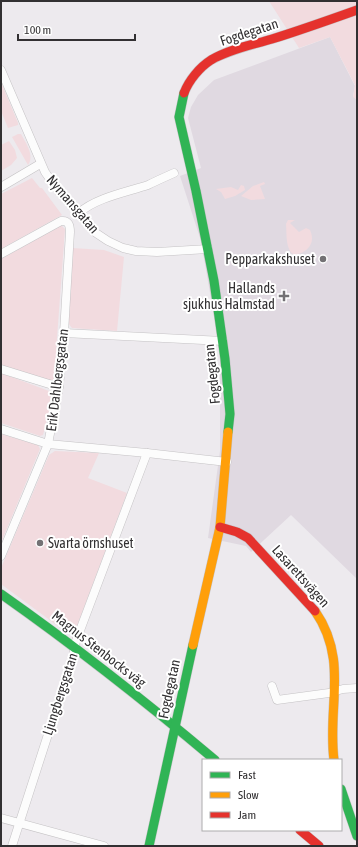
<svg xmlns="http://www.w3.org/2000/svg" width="358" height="847" viewBox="0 0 358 847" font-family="'Asap Condensed',sans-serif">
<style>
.built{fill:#e0d9e1}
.green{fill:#f2dbdf}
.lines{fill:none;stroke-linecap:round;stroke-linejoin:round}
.street-casing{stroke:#c5c3c5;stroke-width:9}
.fast-casing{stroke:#c5c3c5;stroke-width:10}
.slow-casing{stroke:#c5c3c5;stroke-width:10}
.jam-casing{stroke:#c5c3c5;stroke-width:10}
.street{stroke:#fcfcfc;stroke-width:8}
.fast{stroke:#30b455;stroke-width:9}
.slow{stroke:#ff9f0a;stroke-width:9}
.jam{stroke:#e5322d;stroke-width:9}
.poi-dot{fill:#737174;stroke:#fff;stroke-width:1.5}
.labels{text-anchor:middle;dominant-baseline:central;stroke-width:4;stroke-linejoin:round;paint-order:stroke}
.street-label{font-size:14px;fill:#323032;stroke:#fff}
.poi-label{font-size:14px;fill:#323032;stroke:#fff;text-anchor:end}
</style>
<rect width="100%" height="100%" fill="#edeaee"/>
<path class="built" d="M330,37l25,49 -2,10 4,4v479l-66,-64 -40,37 -5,-6 -38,-8 12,-87v-100l-19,-110 -21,-65 21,-8 -13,-50 3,-11 7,-12 16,-15z"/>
<g class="green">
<path d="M269,1h88v99l-4,-3 2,-12 -25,-48 -31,11z"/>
<path d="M1,82l17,41v2l-10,3 -7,-17z"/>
<path d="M18,134h3c5,9 14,22 7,31l-16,-28z"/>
<path d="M9,141l6,9 2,8 -6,7 -10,6v-26z"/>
<path d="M32,178l8,10h2l20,27 -61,34v-55z"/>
<path d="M264,182l1,2 -5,2 5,13 -14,1 -10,-4 12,-10z"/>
<path d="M241,185l3,1 1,4 -10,6 -10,3 -4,-7 -5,-3 15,-2 7,3z"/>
<path d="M288,220h7l-5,3 9,9 7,-4 4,2c6,13 -2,22 -15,25 -10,-4 -8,-22 -9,-31z"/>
<path d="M60,226h2l3,3 -11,150 -3,2 -50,-16v-106z"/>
<path d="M72,248l32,2 20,7 -7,74 -45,-3 -4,-5z"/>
<path d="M1,373l48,18 2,3 -2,18 -6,23 -3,1 -39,-13z"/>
<path d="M1,434l37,11 2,4 -39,94z"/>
<path d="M55,451l44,2 -11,25 39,15 -53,141 -4,1 -69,-51v-16l48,-113z"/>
</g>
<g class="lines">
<defs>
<g id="street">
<path d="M1,70l44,102 11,16 40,45 12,8 15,7 13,3 21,1 51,-3"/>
<path d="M1,187l39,-23"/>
<path d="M79,213c16,-15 48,-21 69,-28 8,-4 17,-8 26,-12"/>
<path d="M1,254l60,-33c8,-1 9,5 9,11l-6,101 -5,54 -11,57 -47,112"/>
<path d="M64,333l159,8"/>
<path d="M1,369l58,18"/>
<path d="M1,429l47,15 99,9 80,9"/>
<path d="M272,686l5,14 52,-7 14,-4 14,-1"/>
<path d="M1,818l103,28"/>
<path d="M12,846l61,-189 3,-16 71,-188"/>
</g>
<g id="fast">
<path d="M184,93l-5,24 17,74 18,90 11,78 5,55 -2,18"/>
<path d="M1,594c74,52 145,108 214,166"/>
<path d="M341,789l16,47"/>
<path d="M149,846l44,-201"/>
</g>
<g id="slow">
<path d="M315,611c34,49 12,96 19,149"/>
<path d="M193,645l27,-118 8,-95"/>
</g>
<g id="jam">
<path d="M184,93c5,-13 16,-26 27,-33 19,-11 41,-15 61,-21 29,-9 57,-19 85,-29"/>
<path d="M220,527l17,5 11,6 67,73"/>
<path d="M300,830l19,16"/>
</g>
</defs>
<use href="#street" class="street-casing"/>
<use href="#fast" class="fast-casing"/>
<use href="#slow" class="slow-casing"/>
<use href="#jam" class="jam-casing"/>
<use href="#street" class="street"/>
<use href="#fast" class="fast"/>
<use href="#slow" class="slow"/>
<use href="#jam" class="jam"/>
</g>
<g class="poi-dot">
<circle cx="323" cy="259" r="4"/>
<path d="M282 290h4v4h4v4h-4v4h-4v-4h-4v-4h4z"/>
<circle cx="40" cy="543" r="4"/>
</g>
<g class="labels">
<g class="street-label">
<text transform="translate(249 32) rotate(-18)">Fogdegatan</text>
<text transform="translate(73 204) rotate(49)">Nymansgatan</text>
<text transform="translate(212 374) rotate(-96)">Fogdegatan</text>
<text transform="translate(57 380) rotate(-83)">Erik Dahlbergsgatan</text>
<text transform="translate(301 576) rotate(48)">Lasarettsvägen</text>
<text transform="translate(99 649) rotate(38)">Magnus Stenbocks väg</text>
<text transform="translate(169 689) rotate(-78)">Fogdegatan</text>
<text transform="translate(60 694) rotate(-72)">Ljungbergsgatan</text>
</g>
<g class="poi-label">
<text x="315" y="259">Pepparkakshuset</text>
<text x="275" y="288">Hallands<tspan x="275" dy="16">sjukhus Halmstad</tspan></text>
<text x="48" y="543" text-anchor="start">Svarta örnshuset</text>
</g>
</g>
<rect width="358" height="847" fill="none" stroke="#323032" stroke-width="4"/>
<rect x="202" y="759" width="140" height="72" fill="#ffffff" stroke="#adacad"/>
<rect x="210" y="772" width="20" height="6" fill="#30b455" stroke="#adacad"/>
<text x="238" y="779" font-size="12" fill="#323032">Fast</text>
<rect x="210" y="792" width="20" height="6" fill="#ff9f0a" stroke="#adacad"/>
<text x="238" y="799" font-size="12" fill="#323032">Slow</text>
<rect x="210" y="812" width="20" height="6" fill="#e5322d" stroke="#adacad"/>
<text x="238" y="819" font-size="12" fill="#323032">Jam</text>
<path d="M18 34v6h117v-6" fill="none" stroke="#323032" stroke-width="2"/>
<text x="24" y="34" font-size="12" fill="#323032" stroke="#ffffff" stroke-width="3" paint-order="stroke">100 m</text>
</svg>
